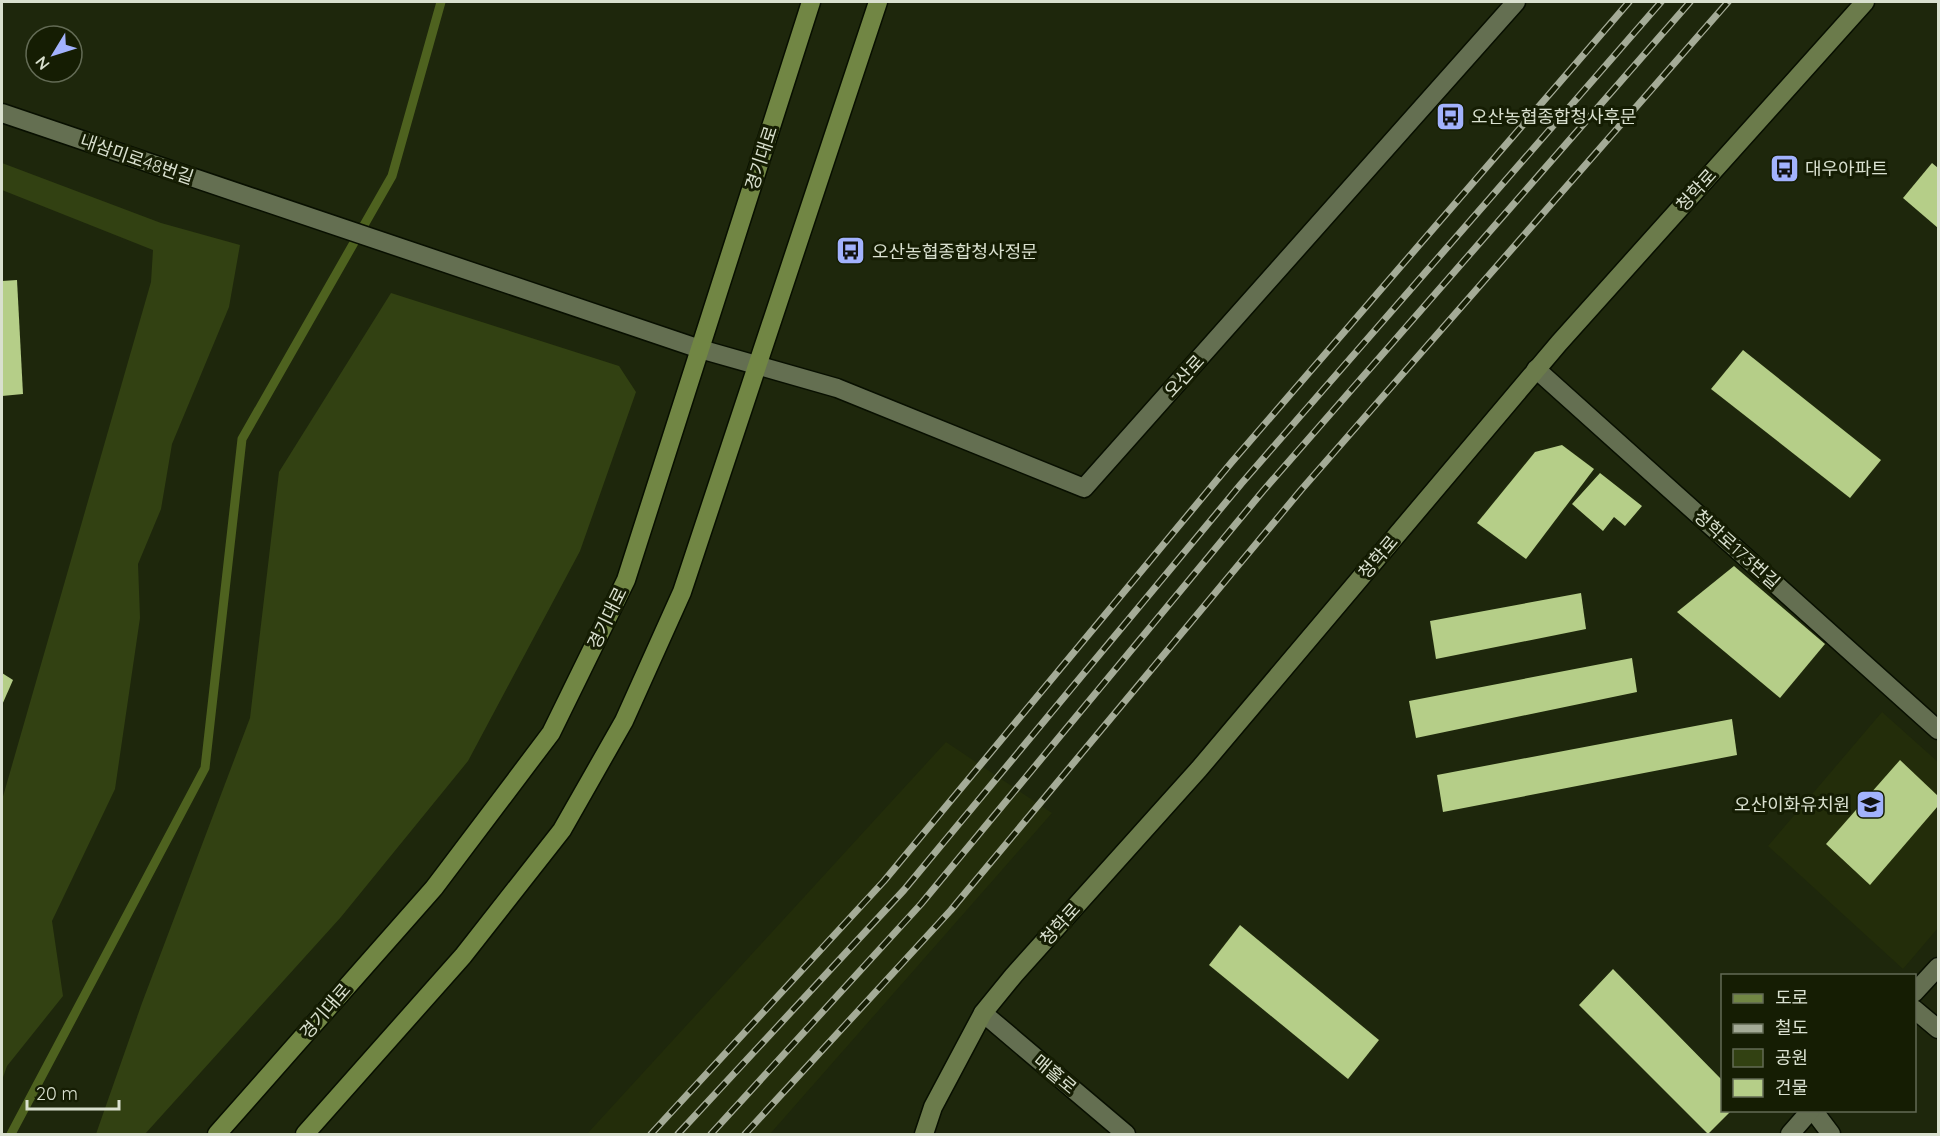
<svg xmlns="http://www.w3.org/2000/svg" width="1940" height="1136" viewBox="0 0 1940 1136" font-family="Quicksand,'Noto Sans KR',sans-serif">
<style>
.built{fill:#232d0a}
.green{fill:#324112}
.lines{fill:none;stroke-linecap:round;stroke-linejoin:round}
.stream{stroke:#4e621f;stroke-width:9}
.building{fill:#b5ce88}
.street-casing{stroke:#080f00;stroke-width:21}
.secondary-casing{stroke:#080f00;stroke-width:21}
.primary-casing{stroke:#080f00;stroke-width:21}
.street{stroke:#646f51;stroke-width:18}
.secondary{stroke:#6b7b4b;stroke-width:18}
.primary{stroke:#718644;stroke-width:18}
.rail-casing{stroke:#a4ab97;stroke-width:7}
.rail{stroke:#151d03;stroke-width:4.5;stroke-dasharray:14;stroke-linecap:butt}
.labels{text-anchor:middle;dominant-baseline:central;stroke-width:6;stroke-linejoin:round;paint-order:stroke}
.poi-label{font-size:18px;fill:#d9e0cf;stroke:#151d03;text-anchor:start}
.street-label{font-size:18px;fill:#d9e0cf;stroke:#151d03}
</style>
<rect width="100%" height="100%" fill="#1e270c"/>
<g class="built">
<path d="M1882,712l56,50v166l-35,41 -135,-123z"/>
<path d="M946,742l106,71 -282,321h-183z"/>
</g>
<g class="green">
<path d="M2,163l159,60 79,22 -11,62 -57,137 -11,65 -23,55 2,54 -25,171 -63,132 11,75 -56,70 -5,14v-280l149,-518 2,-32 -151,-60z"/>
<path d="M391,293l228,73 17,26 -56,159 -112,210 -127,156 -196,217h-49l46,-131 108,-285 29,-246z"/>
</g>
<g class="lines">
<path class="stream" d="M11,1134l194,-366 37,-329 150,-263 49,-174"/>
</g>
<g class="building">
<path d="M1932,163l6,5v60l-35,-30z"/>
<path d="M17,280l6,114 -21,2v-115z"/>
<path d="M1743,350l138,110 -31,38 -139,-109z"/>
<path d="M1562,445l32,24 -68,90 -49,-36 58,-71z"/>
<path d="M1600,473l42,33 -17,20 -11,-9 -11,14 -31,-27z"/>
<path d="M1734,566l91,78 -45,54 -103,-86z"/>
<path d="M1581,593l5,36 -150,30 -6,-38z"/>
<path d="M1632,658l5,34 -221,46 -7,-37z"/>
<path d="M2,673l11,7 -11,25z"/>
<path d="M1732,719l5,36 -294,57 -6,-37z"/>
<path d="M1900,760l38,36v10l-68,79 -44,-41z"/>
<path d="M1240,925l139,115 -31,39 -139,-114z"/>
<path d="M1613,969l109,111v30h10l-24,24 -129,-129z"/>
</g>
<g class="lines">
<defs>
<g id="street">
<path d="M2,113l698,236 137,39 247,100 432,-486"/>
<path d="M1536,369l402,361"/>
<path d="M1914,993l24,-26"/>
<path d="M1914,1009l24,20"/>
<path d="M983,1013l143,121"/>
<path d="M1813,1110l18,24"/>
<path d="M1790,1134l21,-24"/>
</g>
<path id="secondary" d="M924,1134l9,-27 50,-94 31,-38 185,-206 360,-426 306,-341"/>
<g id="primary">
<path d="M217,1134l217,-246 117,-155 75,-153 185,-578"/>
<path d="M305,1134l158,-178 99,-126 62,-109 58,-129 196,-590"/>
</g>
</defs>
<use href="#street" class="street-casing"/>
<use href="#secondary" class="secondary-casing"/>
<use href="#primary" class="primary-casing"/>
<use href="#street" class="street"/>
<use href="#secondary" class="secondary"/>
<use href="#primary" class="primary"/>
<defs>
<g id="rail">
<path d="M651,1134l233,-253 347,-418 398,-461"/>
<path d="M678,1134l226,-244 337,-406 420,-482"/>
<path d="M711,1134l210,-230 342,-413 427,-489"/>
<path d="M745,1134l206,-224 350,-420 427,-488"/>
</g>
</defs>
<use href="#rail" class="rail-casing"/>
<use href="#rail" class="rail"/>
</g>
<defs>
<symbol id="bus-square" viewBox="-11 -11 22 22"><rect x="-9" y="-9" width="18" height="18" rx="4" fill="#a2b2fd" stroke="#151d03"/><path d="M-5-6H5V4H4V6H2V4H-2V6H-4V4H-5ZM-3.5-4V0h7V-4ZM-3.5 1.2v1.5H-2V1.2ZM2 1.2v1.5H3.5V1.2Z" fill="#111"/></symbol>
<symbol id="school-square" viewBox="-11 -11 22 22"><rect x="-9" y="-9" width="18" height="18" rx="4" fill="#a2b2fd" stroke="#151d03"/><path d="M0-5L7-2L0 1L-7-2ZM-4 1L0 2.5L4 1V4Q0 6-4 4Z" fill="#111"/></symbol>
</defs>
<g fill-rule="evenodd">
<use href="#bus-square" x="1434" y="100" width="33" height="33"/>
<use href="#bus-square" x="1768" y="152" width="33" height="33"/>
<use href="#bus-square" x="834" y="234" width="33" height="33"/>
<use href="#school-square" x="1854" y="788" width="33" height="33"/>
</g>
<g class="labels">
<g class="poi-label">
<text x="1471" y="116">오산농협종합청사후문</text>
<text x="1805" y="168">대우아파트</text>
<text x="872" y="251">오산농협종합청사정문</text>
<text x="1850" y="804" text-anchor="end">오산이화유치원</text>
</g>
<g class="street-label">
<text transform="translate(761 158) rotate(-72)">경기대로</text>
<text transform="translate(137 159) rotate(19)">내삼미로48번길</text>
<text transform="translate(1696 190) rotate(-48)">청학로</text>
<text transform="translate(1184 376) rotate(-48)">오산로</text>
<text transform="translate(1737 549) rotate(42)">청학로173번길</text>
<text transform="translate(1378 557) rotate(-50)">청학로</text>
<text transform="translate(607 618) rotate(-64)">경기대로</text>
<text transform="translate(1060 924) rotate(-48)">청학로</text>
<text transform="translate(325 1011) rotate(-49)">경기대로</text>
<text transform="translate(1055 1074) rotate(40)">매홀로</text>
</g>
</g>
<rect width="1940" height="1136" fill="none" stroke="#d9e0cf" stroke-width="6"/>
<rect x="1721" y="974" width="195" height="138" fill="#151d03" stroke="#636b55" stroke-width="1.5"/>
<rect x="1733" y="994" width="30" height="9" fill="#718644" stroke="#636b55" stroke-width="1.5"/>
<text x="1775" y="1004" font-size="18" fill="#d9e0cf">도로</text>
<rect x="1733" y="1024" width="30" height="9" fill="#a4ab97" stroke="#636b55" stroke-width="1.5"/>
<text x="1775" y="1034" font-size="18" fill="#d9e0cf">철도</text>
<rect x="1733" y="1049" width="30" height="18" fill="#324112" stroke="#636b55" stroke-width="1.5"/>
<text x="1775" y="1064" font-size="18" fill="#d9e0cf">공원</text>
<rect x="1733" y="1079" width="30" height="18" fill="#b5ce88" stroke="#636b55" stroke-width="1.5"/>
<text x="1775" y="1094" font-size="18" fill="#d9e0cf">건물</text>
<g transform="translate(54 54) rotate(232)"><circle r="28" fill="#151d03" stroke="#636b55" stroke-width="1.5"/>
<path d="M0-4.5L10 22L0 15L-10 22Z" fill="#a2b2fd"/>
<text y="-9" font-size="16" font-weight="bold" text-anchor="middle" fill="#d9e0cf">N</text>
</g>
<path d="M27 1100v9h92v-9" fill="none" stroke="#d9e0cf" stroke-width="3"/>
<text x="36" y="1100" font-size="18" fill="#d9e0cf" stroke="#151d03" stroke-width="4.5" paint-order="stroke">20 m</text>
</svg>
